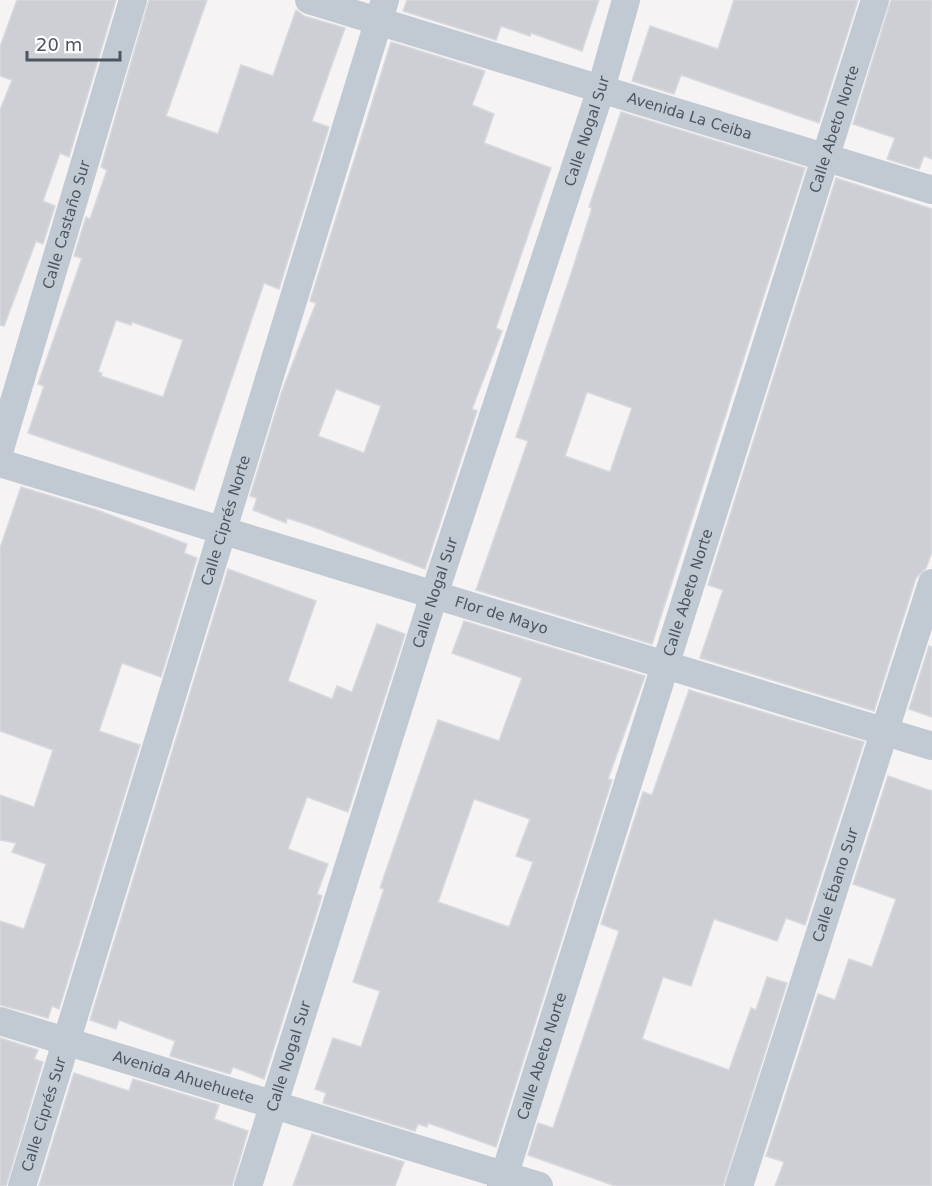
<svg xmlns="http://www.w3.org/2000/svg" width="932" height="1186" viewBox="0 0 932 1186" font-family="'DejaVu Sans',sans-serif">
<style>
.building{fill:#cdcfd5;stroke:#d7d9de;stroke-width:1.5;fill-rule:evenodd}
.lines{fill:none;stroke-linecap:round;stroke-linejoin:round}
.street{stroke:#c1cad2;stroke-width:28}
.labels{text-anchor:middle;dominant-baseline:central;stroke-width:4.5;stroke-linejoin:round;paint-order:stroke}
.street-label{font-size:15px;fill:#4a5661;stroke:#fff}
</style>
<rect width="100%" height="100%" fill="#f5f3f3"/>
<g class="building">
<path d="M17,0h99l-47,157 -9,-4 -17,48 12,5 -12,38 -7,-3 -32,85 -4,-1v-215l12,-30 -12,-4v-29z"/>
<path d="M149,0h58l-41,116 52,18 23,-69 32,11 23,-66 8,6 41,12 -33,93 17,6 -50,162 -15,-6 -70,207 -166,-57 16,-47 -6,-2 44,-126 -8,-2 12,-39 4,2 17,-49 -6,-3zM116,320l15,5 1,-3 51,18 -20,57 -62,-21 1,-3 -4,-1z"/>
<path d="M407,0h192l-17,51 -51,-18 -1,3 -29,-10 -5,14 -93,-29z"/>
<path d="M734,0h124l-39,123 -138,-48 -7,19 -42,-13 18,-55 68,23z"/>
<path d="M891,0h41v159l-8,-3 -5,13 -32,-10 8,-21 -42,-14z"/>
<path d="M391,42l94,29 -13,34 22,9 -10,29 67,25 -55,160 6,3 -30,78 5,2 -52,158 -114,-43 -24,-8 -1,5 -33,-13 4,-12 -7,-2 32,-105 34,-88 -6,-2zM336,389l45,17 -17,47 -46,-17z"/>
<path d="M621,112l184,56 -153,476 -176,-54 52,-149 -12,-4 56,-166 20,-63 -3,-1zM587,392l45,16 -22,64 -45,-16z"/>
<path d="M836,178l96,31v343l-6,16 -10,10 -42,133 -174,-53 23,-68 -15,-5z"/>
<path d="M21,487l76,23 90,34 -3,9 13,5 -36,119 -39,-14 -23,68 41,14 -81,264 -7,-3 -4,12 -48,-13v-84l24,8 22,-65 -34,-12 4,-9 -16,-3v-45l34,12 19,-57 -53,-19v-183z"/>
<path d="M228,569l88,32 -28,80 44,18 5,-13 15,6 25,-68 28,10 -57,178 -41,-15 -19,52 40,15 -11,30 5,2 -58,183 -31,-12 -3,7 -60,-18 5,-15 -56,-21 -3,9 -26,-9z"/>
<path d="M464,621l181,55 -37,103 4,1 -116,367 -68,-24 -1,4 -9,-3 -3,7 -92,-28 3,-10 -11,-4 18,-51 28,9 19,-56 -27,-9 31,-93 -4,-1 58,-168 61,21 23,-63 -70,-25zM474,799l56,20 -14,37 17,6 -24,65 -71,-25z"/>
<path d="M929,646l3,1v70l-23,-8z"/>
<path d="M689,690l175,52 -59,183 -19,-7 -9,23 -63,-22 -23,67 -28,-9 -21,62 87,31 22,-62 5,2 11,-33 20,6 -64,203h-108l-87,-31 10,-32 15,5 66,-197 -18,-7 42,-132 9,3z"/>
<path d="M888,776l44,15v395h-157l9,-24 -18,-6 52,-162 17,6 14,-41 23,8 24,-68 -43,-15z"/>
<path d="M0,1038l38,12 -4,9 9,3 -37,124h-6z"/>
<path d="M74,1073l55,18 4,-12 86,26 -5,14 34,12 -16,55h-193z"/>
<path d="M312,1134l92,28 -9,24h-102z"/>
</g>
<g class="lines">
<g class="street">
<path id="s1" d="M309,0l623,190"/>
<path id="s2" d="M0,449l133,-449"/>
<path id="s3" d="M0,463l932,283"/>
<path id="s4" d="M0,1021l539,165"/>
<path id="s5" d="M22,1186l363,-1186"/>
<path id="s6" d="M248,1186l186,-591 167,-506 25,-89"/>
<path id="s7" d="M501,1186l374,-1186"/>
<path id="s8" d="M739,1186l193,-603"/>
</g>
</g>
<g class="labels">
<g class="street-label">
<text stroke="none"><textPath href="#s1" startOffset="398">Avenida La Ceiba</textPath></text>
<text stroke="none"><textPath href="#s7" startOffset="1108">Calle Abeto Norte</textPath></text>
<text stroke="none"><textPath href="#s6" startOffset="1108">Calle Nogal Sur</textPath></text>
<text stroke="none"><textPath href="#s2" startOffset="234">Calle Castaño Sur</textPath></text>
<text stroke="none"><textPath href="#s5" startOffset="696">Calle Ciprés Norte</textPath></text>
<text stroke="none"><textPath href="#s6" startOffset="622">Calle Nogal Sur</textPath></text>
<text stroke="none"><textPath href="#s7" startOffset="622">Calle Abeto Norte</textPath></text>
<text stroke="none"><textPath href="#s3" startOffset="524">Flor de Mayo</textPath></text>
<text stroke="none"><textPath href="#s8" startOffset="316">Calle Ébano Sur</textPath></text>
<text stroke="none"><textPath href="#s6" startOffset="136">Calle Nogal Sur</textPath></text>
<text stroke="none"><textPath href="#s7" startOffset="136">Calle Abeto Norte</textPath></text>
<text stroke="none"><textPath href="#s4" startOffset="192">Avenida Ahuehuete</textPath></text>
<text stroke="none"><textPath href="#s5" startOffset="75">Calle Ciprés Sur</textPath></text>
</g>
</g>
<path d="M27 51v9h93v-9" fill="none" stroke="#4a5661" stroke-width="3"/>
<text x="36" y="51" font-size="18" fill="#4a5661" stroke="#ffffff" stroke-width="4.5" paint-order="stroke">20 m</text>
</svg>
